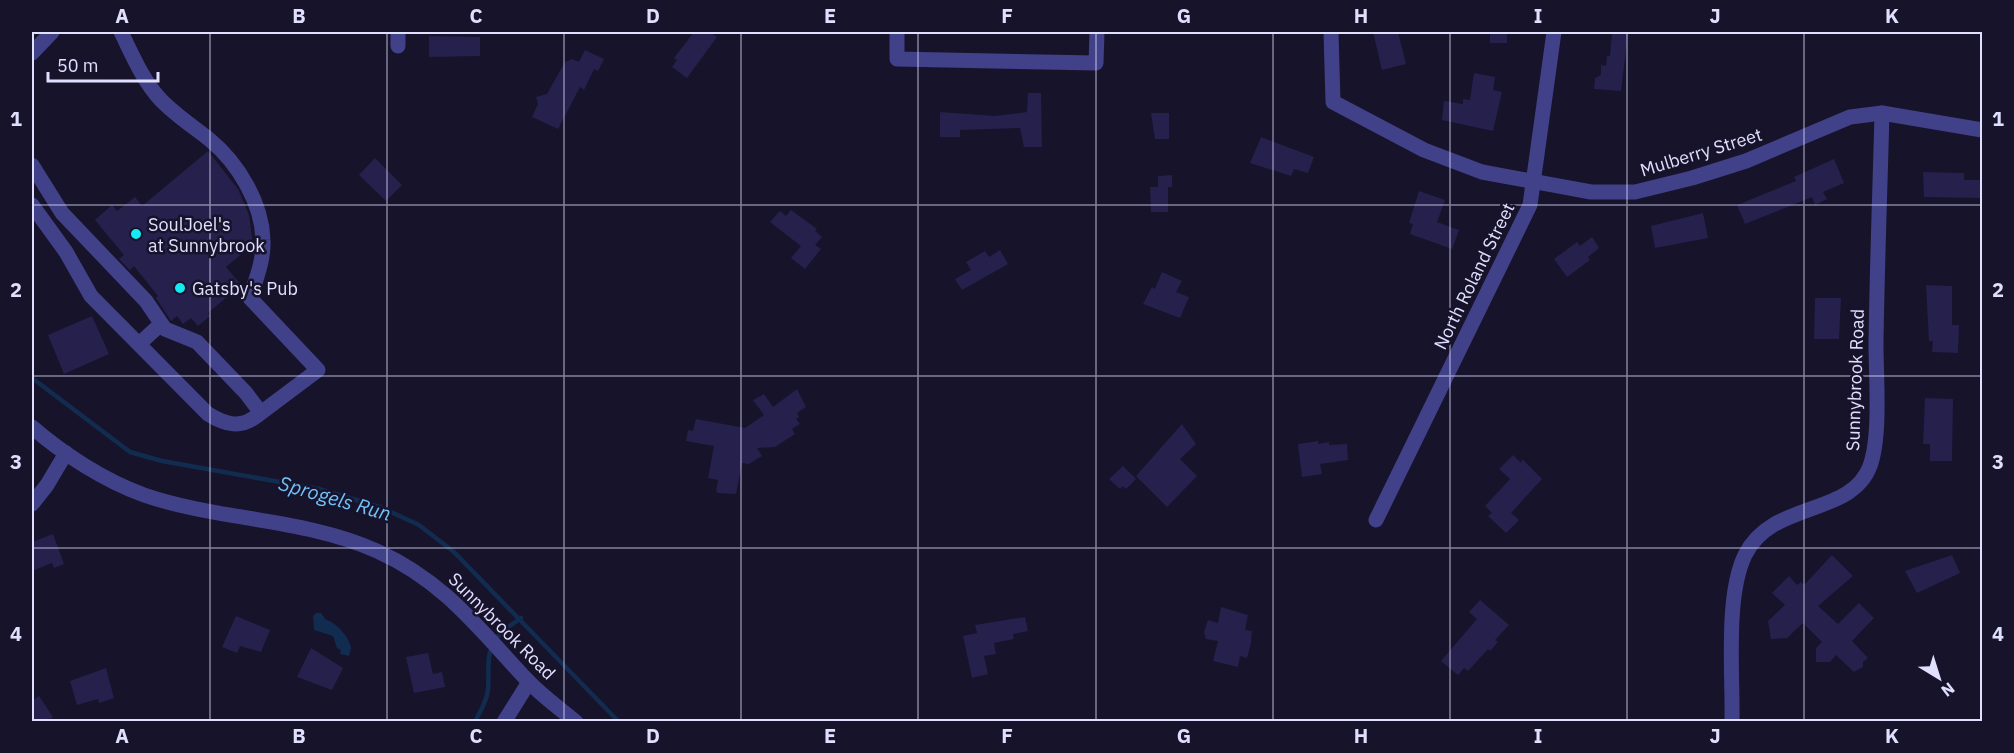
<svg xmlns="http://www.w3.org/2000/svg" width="2014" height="753" viewBox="0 0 2014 753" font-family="'IBM Plex Sans',sans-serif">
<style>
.water{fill:#122c50}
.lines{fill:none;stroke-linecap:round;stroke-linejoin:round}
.stream{stroke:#122c50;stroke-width:4.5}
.building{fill:#26204c}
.minor{stroke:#404188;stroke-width:15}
.grid{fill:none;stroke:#e1dffe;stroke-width:1.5;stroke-opacity:0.55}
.poi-dot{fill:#14e9f4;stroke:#16132b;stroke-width:2}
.labels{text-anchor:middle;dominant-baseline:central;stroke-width:5;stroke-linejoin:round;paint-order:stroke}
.street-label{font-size:18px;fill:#e1dffe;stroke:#16132b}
.poi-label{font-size:18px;fill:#e1dffe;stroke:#16132b;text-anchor:start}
.water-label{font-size:20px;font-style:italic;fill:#72c1f9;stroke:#16132b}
.neatline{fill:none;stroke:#e1dffe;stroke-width:2}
.grid-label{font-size:20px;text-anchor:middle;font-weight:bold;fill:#e1dffe}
</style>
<rect width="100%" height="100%" fill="#16132b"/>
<path class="water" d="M316,613h5l5,7c9,1 24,18 25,28 0,3 -2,5 -2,8l-9,-2 1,-4 -4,-2 -4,-12 -19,-6 -1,-14z"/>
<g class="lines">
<g class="stream">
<path d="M32,378l98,74 32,9 157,28 61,18 39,18 35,27 165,170"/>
<path d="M496,640l4,-7 21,-15"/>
<path d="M475,722c4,-9 10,-18 12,-27 4,-15 -2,-35 5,-48"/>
</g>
</g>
<g class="building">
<path d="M694,32h16l7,5 -30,41 -15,-11 5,-7 -3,-2z"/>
<path d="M1373,32h25l8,32 -24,6z"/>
<rect x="1490" y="32" width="17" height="11"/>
<path d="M1612,32l16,2 -7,57 -27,-2 1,-11 6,-3v-10l5,1 1,-10h3z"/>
<path d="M429,36l51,1v19l-51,1z"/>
<path d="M585,50l19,9 -6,12 -4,-2 -10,21 -4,-3 -22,42 -26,-12 6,-13 -2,-7 11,-3 18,-32 7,-3 7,3z"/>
<path d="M1474,73l21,4 -2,13 9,2 -9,39 -51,-11 2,-19 19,3v-5l7,1z"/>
<path d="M1028,93h13l1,54h-18l-4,-19 -60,2v7h-20v-25l55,4 32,-4z"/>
<path d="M1151,113h18v26h-14z"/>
<path d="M1261,137l53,20 -6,16 -14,-4 -3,7 -41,-13z"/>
<path d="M208,151l30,38 11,26 4,29 -27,23 15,18 -33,28 2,3 -12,10 -7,-8 -8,6 -6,-8 -6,5 -15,-23 2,-2 -24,-30 -4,4 -11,-11 5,-4 -29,-35 17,-15 5,6 18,-14 7,9z"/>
<path d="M375,158l27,27 -16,16 -27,-26z"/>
<path d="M1834,159l10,24 -21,9 4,7 -12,6 -3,-8 -67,27 -8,-19 59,-24 -2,-4z"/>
<path d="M1923,172l41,1v7h19v18l-59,-1z"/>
<path d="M1172,175v12h-14v-11z"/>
<path d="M1150,187h18v25h-17z"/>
<path d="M1419,191l26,9 -8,22 22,8 -7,19 -42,-15 3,-10 -4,-1z"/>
<path d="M791,210l26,19 -2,2 7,6 -7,8 6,4 -16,20 -14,-11 10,-12 -31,-24 10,-11 6,5z"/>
<path d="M1703,213l5,25 -53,10 -4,-22z"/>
<path d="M1592,237l7,11 -11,9 2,3 -23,17 -13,-18 23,-17 3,4z"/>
<path d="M1000,250l8,14 -46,26 -7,-11 16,-9 -5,-8 19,-11 4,6z"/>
<path d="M1162,272l20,9 -6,11 13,5 -9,21 -37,-14 9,-17 3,2z"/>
<path d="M1926,285l26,1v39h7l-1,28 -26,-1 1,-11h-4z"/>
<path d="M1815,298h26l-2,41h-25z"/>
<path d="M92,316l17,38 -45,20 -16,-39z"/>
<path d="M797,389l9,18 -9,6 2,4 -3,2 4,5 -8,5 3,5 -20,13 -18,1 5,8 -13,8 -7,-1 -6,31 -18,-1 -2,-2 2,-11 -10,-2 6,-32 -28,-5 2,-11 5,1 3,-12 49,9 19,-13 -11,-15 11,-6 9,13z"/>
<path d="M1925,398l28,1 -1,62h-22v-17h-7z"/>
<path d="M1182,424l14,20 -16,15 17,17 -30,31 -31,-31z"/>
<path d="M1318,441v3l11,-2v3l18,-1 1,16 -28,4 2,10 -20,3 -4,-33z"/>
<path d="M1513,455l8,8 1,-4 20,20 -31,34 8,7 -13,13 -18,-17 4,-3 -7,-7 25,-27 -11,-10z"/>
<path d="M1123,466l13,13 -10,10 -3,-3 -3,3 -11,-10z"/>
<path d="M53,534l11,30 -10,4 -2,-5 -20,8v-29z"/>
<path d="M1832,555l21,21 -35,30 20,18 21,-21 15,15 -22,23 16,17 -5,4v5l-9,5 -18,-17 -6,7h-14v-14l6,-6 -19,-19 -16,15 -16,1 -3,-18 17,-16 -13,-12 17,-17 8,9 4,-3 3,3z"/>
<path d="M1952,555l8,18 -43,20 -12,-22z"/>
<path d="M1480,600l29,25 -14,15 3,2 -8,9 -2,-2 -20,22 -4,-3 -6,7 -17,-14 36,-42 -8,-7z"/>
<path d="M1221,607l27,8 -3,15 7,1 -1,12 -4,15 -7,-2 -2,11 -25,-6 5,-20 -12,-2 -2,-7 4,-12 10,3z"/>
<path d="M236,616l34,14 -9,22 -21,-6 -3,7 -15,-6z"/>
<path d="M1025,617l3,14 -15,3 1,5 -20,4 2,11 -12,2 4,18 -16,4 -9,-42 14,-3 -2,-8z"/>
<path d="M311,648l32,20 -11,22 -35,-13z"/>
<path d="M428,653l5,21 9,-2 3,15 -31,6 -8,-36z"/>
<path d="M106,668l8,30 -15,5 -1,-4 -21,6 -7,-24z"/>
<path d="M39,696l14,21 -6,5h-15v-21z"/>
</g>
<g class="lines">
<g class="minor">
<path d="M121,32c11,22 22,49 39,67 15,16 34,28 50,41 28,23 52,63 53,100 1,20 -7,39 -13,58l68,72 -60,45"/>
<path d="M897,32v27l199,4 1,-31"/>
<path d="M1331,32l2,70 91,48 58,22 109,20h44l57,-14 54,-17 104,-44 32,-4 100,17"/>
<path d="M398,46v-14"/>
<path d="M32,53l20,-21"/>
<path d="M32,165l30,48 84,88 19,28 32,13 49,51 12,16v6c-17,14 -32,10 -50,-1l-117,-118 -25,-44 -34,-47"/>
<path d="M139,344l22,-20"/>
<path d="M32,427c31,27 73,54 112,68 76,26 160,23 233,56 67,30 102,78 150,129 14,15 32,28 49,42"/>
<path d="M32,504l15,-19 19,-32"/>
<path d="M1376,520l154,-315 24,-173"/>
<path d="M504,722l25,-40"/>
<path d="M1732,722c1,-47 -7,-126 13,-167 27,-55 106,-38 125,-89 11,-30 6,-89 6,-122 1,-77 4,-154 6,-231"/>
</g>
</g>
<path class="grid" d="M210,32v690M387,32v690M564,32v690M741,32v690M918,32v690M1096,32v690M1273,32v690M1450,32v690M1627,32v690M1804,32v690M32,205h1950M32,376h1950M32,548h1950"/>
<g class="poi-dot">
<circle cx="136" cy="234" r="6"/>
<circle cx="180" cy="288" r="6"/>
</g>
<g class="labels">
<g class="street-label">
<text transform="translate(1701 152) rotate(-17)">Mulberry Street</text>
<text transform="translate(1474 276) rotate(-64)">North Roland Street</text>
<text transform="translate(1855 380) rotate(-88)">Sunnybrook Road</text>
<text transform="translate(502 626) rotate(45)">Sunnybrook Road</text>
</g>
<g class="poi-label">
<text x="148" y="224">SoulJoel's<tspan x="148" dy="21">at Sunnybrook</tspan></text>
<text x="192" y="288">Gatsby's Pub</text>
</g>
<g class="water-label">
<text transform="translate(335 498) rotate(16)">Sprogels Run</text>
</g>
</g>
<rect width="2014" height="753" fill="none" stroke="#16132b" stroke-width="66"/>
<g transform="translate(1939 678) rotate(142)" stroke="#16132b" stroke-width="4.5" paint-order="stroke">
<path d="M0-4.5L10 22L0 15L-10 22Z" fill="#e1dffe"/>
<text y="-9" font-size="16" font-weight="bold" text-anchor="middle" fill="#e1dffe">N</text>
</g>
<path d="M48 72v9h110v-9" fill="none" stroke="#e1dffe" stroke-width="3"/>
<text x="57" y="72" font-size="18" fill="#e1dffe" stroke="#16132b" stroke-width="4.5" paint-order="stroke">50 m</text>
<rect x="33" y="33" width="1948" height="687" class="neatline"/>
<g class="grid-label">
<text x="122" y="23">A</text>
<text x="299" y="23">B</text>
<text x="476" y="23">C</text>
<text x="653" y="23">D</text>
<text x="830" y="23">E</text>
<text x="1007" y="23">F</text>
<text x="1184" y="23">G</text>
<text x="1361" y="23">H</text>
<text x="1538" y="23">I</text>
<text x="1715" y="23">J</text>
<text x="1892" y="23">K</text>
<text x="16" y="126">1</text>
<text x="1998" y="126">1</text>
<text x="16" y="297">2</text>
<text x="1998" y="297">2</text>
<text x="16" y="469">3</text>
<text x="1998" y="469">3</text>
<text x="16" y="641">4</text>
<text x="1998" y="641">4</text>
<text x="122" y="743">A</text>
<text x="299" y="743">B</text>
<text x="476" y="743">C</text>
<text x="653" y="743">D</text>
<text x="830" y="743">E</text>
<text x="1007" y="743">F</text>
<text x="1184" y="743">G</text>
<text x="1361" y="743">H</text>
<text x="1538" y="743">I</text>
<text x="1715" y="743">J</text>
<text x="1892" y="743">K</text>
</g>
</svg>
